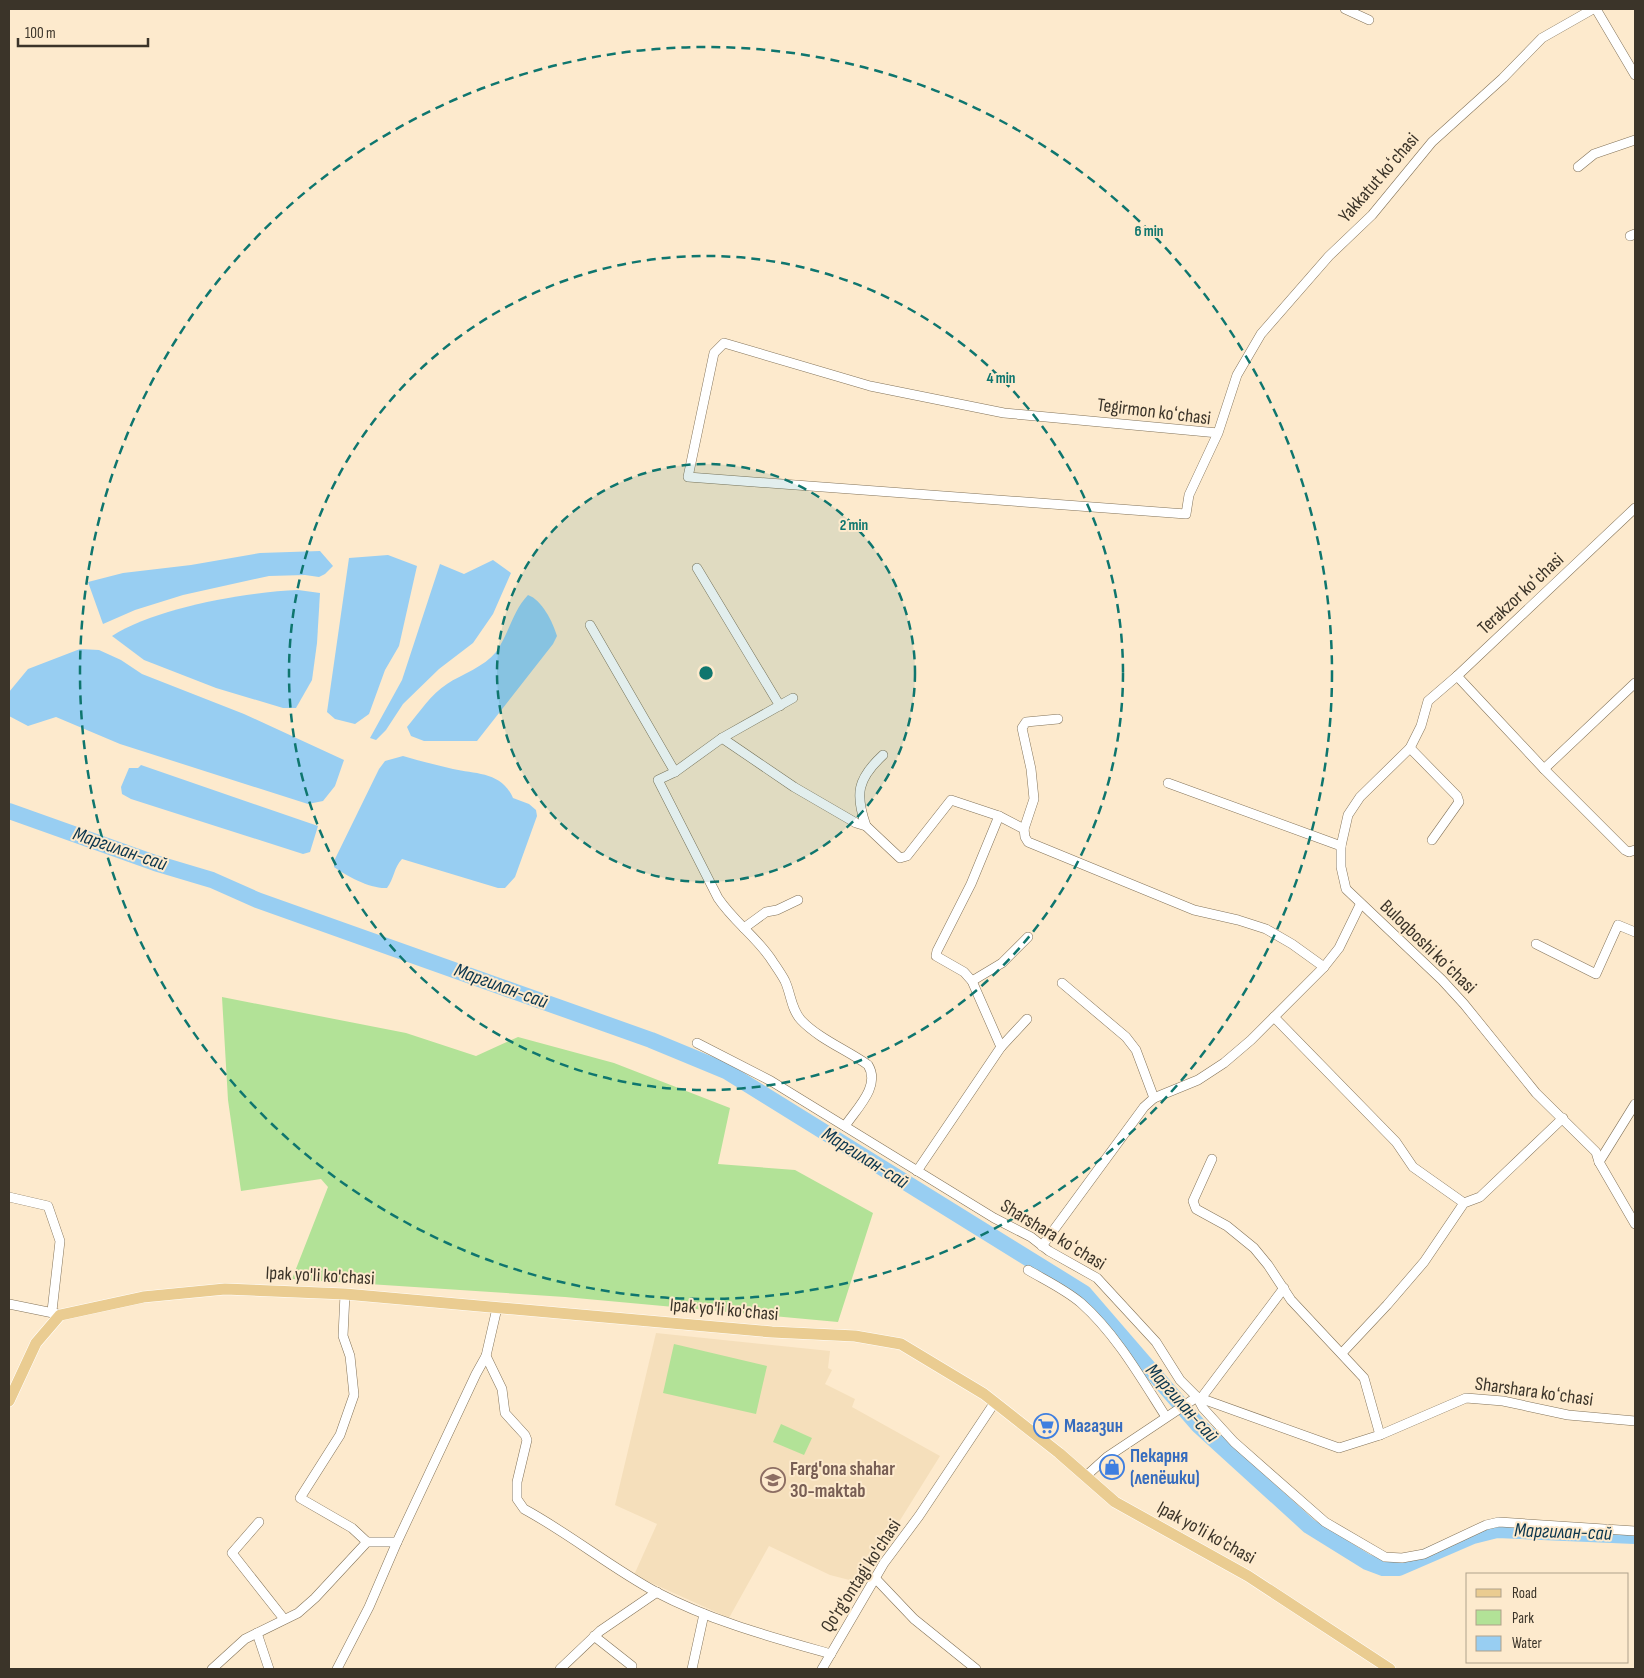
<svg xmlns="http://www.w3.org/2000/svg" width="1644" height="1678" viewBox="0 0 1644 1678" font-family="'Sofia Sans Condensed',sans-serif">
<style>
.built{fill:#f5dfbb}
.green{fill:#b2e297}
.water{fill:#98cef2}
.lines{fill:none;stroke-linecap:round;stroke-linejoin:round}
.river{stroke:#98cef2;stroke-width:16}
.minor-casing{stroke:#837359;stroke-width:10}
.major-casing{stroke:#fff;stroke-width:12}
.minor{stroke:#fff;stroke-width:9}
.major{stroke:#eacc91;stroke-width:11}
.ring{fill:none;stroke:#0f766e;stroke-width:2.5;stroke-dasharray:9 6}
.labels{text-anchor:middle;dominant-baseline:central;stroke-width:4;stroke-linejoin:round;paint-order:stroke}
.street-label{font-size:19px;fill:#3b3429;stroke:#fdeacd}
.shop-label{font-size:19px;font-weight:bold;fill:#366cbe;stroke:#fdeacd;text-anchor:start}
.education-label{font-size:19px;font-weight:bold;fill:#785e54;stroke:#fdeacd;text-anchor:start}
.water-label{font-size:20px;font-style:italic;fill:#0b364e;stroke:#fdeacd}
.centre{fill:#0f766e;stroke:#fdeacd;stroke-width:2.5}
.ring-label{font-size:15px;text-anchor:middle;font-weight:bold;fill:#0f766e;stroke:#fdeacd;stroke-width:4;stroke-linejoin:round;paint-order:stroke}
</style>
<rect width="100%" height="100%" fill="#fdeacd"/>
<path class="built" d="M656,1333l174,18 -2,17 4,2 -7,14 30,15 -3,8 88,49 -79,127 -31,-8 -61,-29 -40,72 -95,-43 23,-51 -42,-19z"/>
<g class="green">
<path d="M222,997l184,36 70,23 42,-19 96,26 116,45 -12,56 77,6 78,43 -35,109 -273,-25 -273,-18 36,-92 -7,-8 -80,12 -13,-91z"/>
<path d="M674,1344l93,22 -11,48 -93,-21z"/>
<path d="M781,1424l31,14 -8,17 -31,-13z"/>
</g>
<g class="water">
<path d="M320,551l13,15 -8,8 -6,3 -14,-2 -36,1 -86,19 -48,15 -32,14 -15,-42 35,-9 68,-8 69,-12z"/>
<path d="M388,555l29,11 -18,80 -14,24 -16,44 -14,10 -20,-5 -8,-7 22,-154z"/>
<path d="M493,560l18,13 -18,41 -20,29 -34,26 -36,35 -17,26 -10,10 -6,-2 32,-58 38,-116 24,10z"/>
<path d="M298,590l22,3 -3,50 -5,37 -16,28h-13l-67,-20 -72,-28 -32,-24c43,-28 134,-44 186,-46z"/>
<path d="M528,595c14,5 25,27 29,41l-4,8 -76,97h-53l-13,-5 -4,-9c12,-14 24,-33 40,-43 15,-10 37,-17 49,-32 13,-18 16,-40 32,-57z"/>
<path d="M80,649l19,1 22,10 21,14 102,40 100,46 -9,26 -12,15 -15,3 -188,-60 -64,-27 -28,9 -19,-10v-24l19,-23z"/>
<path d="M403,756c17,5 33,9 50,13 23,5 49,3 60,29l16,6 7,6 1,6 -22,61 -10,11h-7l-96,-29c-8,8 -8,20 -15,29 -17,1 -40,-12 -53,-21l1,-8 44,-90 6,-8z"/>
<path d="M141,765l177,61 -8,26 -7,2 -172,-55 -9,-5 -1,-7 8,-19h9z"/>
</g>
<g class="lines">
<path class="river" d="M9,811l146,52 57,17 45,20 394,140 75,31 358,222 114,132 111,101 58,36 16,6h16l74,-32 24,-6 138,6"/>
<defs>
<g id="minor">
<path d="M1345,9l24,11"/>
<path d="M1596,9l39,66"/>
<path d="M1578,167l16,-13 41,-14"/>
<path d="M1630,236l5,-2"/>
<path d="M1218,433l-214,-20 -134,-27 -146,-43 -10,10 -26,124 498,37 3,-19 29,-62 19,-58 24,-41 68,-78 43,-41 60,-73 71,-64 39,-40 51,-29"/>
<path d="M1635,508l-178,168 -29,25 -7,25 -11,22 -50,49 -12,18 -7,31v21l5,22 96,91 22,24 72,89 60,59 3,10 36,62"/>
<path d="M697,568l83,138"/>
<path d="M590,625l85,147"/>
<path d="M1457,676l87,93 81,81 4,2 6,-2"/>
<path d="M793,698l-71,40 -47,34 -17,8 60,118c16,24 40,40 55,64 4,6 9,13 12,19 6,13 6,28 16,39 18,19 46,30 67,45 13,21 -11,43 -23,61"/>
<path d="M722,738l72,49 62,36 10,3 34,32 7,-2 44,-56 48,16 25,13 1,8 3,5 166,68 44,10 28,9 26,15 32,23"/>
<path d="M1410,748l47,48 2,6 -27,38"/>
<path d="M1544,769l91,-86"/>
<path d="M1168,783l173,63"/>
<path d="M999,816l-28,68 -34,67 -1,5 28,16 8,9 29,66"/>
<path d="M866,826c-11,-32 -9,-47 17,-71"/>
<path d="M1024,829l10,-30 -3,-30 -9,-41 4,-6 32,-3"/>
<path d="M744,928l22,-16 11,-2 21,-10"/>
<path d="M1536,944l60,30 22,-49 17,7"/>
<path d="M972,981l30,-18 26,-26"/>
<path d="M1062,983l64,54 10,13 18,48"/>
<path d="M1274,1017l122,125 17,25 51,36"/>
<path d="M697,1043l74,38 223,137 37,19 18,14 48,27 59,64 24,38 17,17 142,51 41,-13 86,-37 37,3 65,14 67,6"/>
<path d="M1212,1159l-19,42 3,8 31,17 27,22 14,17 23,35 73,78 16,57"/>
<path d="M1599,1162l36,-58"/>
<path d="M917,1171l84,-124 26,-28"/>
<path d="M9,1197l39,9 12,35 -8,70"/>
<path d="M1042,1246l102,-139 10,-9 44,-18 26,-17 27,-23 73,-73 15,-19 21,-43"/>
<path d="M1028,1270c17,10 38,20 53,33 35,31 60,75 85,114"/>
<path d="M345,1294l-2,42 7,20 4,39 -14,40 -40,63 52,30 15,14"/>
<path d="M9,1304l49,10"/>
<path d="M1342,1353l45,-48 37,-43 40,-59 16,-6 83,-79"/>
<path d="M486,1356l16,33 3,24 20,22 2,5 -10,42v17l7,10c46,25 86,58 132,83 55,29 115,45 175,62"/>
<path d="M1197,1397l6,11 31,34 91,80 60,35 17,1 22,-4 62,-29 13,-3 136,9"/>
<path d="M1202,1397l82,-109"/>
<path d="M1086,1476l21,-19 90,-60"/>
<path d="M259,1522l-27,31 52,66"/>
<path d="M875,1578l39,41 62,50"/>
<path d="M257,1633l12,36"/>
<path d="M594,1636l38,30 -1,3"/>
<path d="M212,1669l33,-30 53,-26 17,-15 52,-56h30l79,-168 10,-18 11,-48"/>
<path d="M337,1669l32,-62 28,-65"/>
<path d="M560,1669l40,-38 57,-39"/>
<path d="M692,1669l12,-55"/>
<path d="M822,1669l62,-106 35,-47 76,-114"/>
</g>
<path id="major" d="M9,1401l27,-58 24,-28 83,-18 82,-8 120,5 427,38 83,4 46,8 83,50 75,59 56,49 133,74 142,93"/>
</defs>
<use href="#minor" class="minor-casing"/>
<use href="#major" class="major-casing"/>
<use href="#minor" class="minor"/>
<use href="#major" class="major"/>
</g>
<circle cx="706" cy="673" r="209" fill="#0f766e" fill-opacity=".12"/>
<g class="ring">
<circle cx="706" cy="673" r="209"/>
<circle cx="706" cy="673" r="417"/>
<circle cx="706" cy="673" r="626"/>
</g>
<defs>
<symbol id="supermarket-ring" viewBox="-11 -11 22 22"><circle r="9.5" fill="#fdeacd" stroke="#3f7fe0" stroke-width="1.5"/><path d="M-6-5.5h2.5l.6 2H6L4.5 2H-2.5L-4.4-4H-6ZM-1.5 3.2a1.3 1.3 0 1 0 .1 0ZM3 3.2a1.3 1.3 0 1 0 .1 0Z" fill="#3f7fe0"/></symbol>
<symbol id="shop-ring" viewBox="-11 -11 22 22"><circle r="9.5" fill="#fdeacd" stroke="#3f7fe0" stroke-width="1.5"/><path d="M-5-2.5h2.3a2.7 3.5 0 0 1 5.4 0H5L5.5 6h-11ZM-1.5-2.5h3a1.5 2.3 0 0 0-3 0Z" fill="#3f7fe0"/></symbol>
<symbol id="school-ring" viewBox="-11 -11 22 22"><circle r="9.5" fill="#fdeacd" stroke="#8d6e63" stroke-width="1.5"/><path d="M0-5L7-2L0 1L-7-2ZM-4 1L0 2.5L4 1V4Q0 6-4 4Z" fill="#8d6e63"/></symbol>
</defs>
<g fill-rule="evenodd">
<use href="#supermarket-ring" x="1032" y="1412" width="28" height="28"/>
<use href="#shop-ring" x="1098" y="1453" width="28" height="28"/>
<use href="#school-ring" x="759" y="1466" width="28" height="28"/>
</g>
<g class="labels">
<g class="street-label">
<text transform="translate(1379 178) rotate(-49)">Yakkatut koʻchasi</text>
<text transform="translate(1154 412) rotate(7)">Tegirmon koʻchasi</text>
<text transform="translate(1521 594) rotate(-43)">Terakzor koʻchasi</text>
<text transform="translate(1428 947) rotate(44)">Buloqboshi koʻchasi</text>
<text transform="translate(1053 1235) rotate(31)">Sharshara koʻchasi</text>
<text transform="translate(320 1276) rotate(3)">Ipak yo'li ko'chasi</text>
<text transform="translate(724 1310) rotate(5)">Ipak yo'li ko'chasi</text>
<text transform="translate(1534 1392) rotate(8)">Sharshara koʻchasi</text>
<text transform="translate(1206 1533) rotate(29)">Ipak yo'li ko'chasi</text>
<text transform="translate(861 1576) rotate(-57)">Qo'rg'ontagi ko'chasi</text>
</g>
<g class="shop-label">
<text x="1064" y="1426">Магазин</text>
<text x="1130" y="1456">Пекарня<tspan x="1130" dy="22">(лепёшки)</tspan></text>
</g>
<g class="education-label">
<text x="790" y="1469">Farg'ona shahar<tspan x="790" dy="22">30-maktab</tspan></text>
</g>
<g class="water-label">
<text transform="translate(120 849) rotate(19)">Маргилан-сай</text>
<text transform="translate(501 986) rotate(20)">Маргилан-сай</text>
<text transform="translate(865 1158) rotate(32)">Маргилан-сай</text>
<text transform="translate(1182 1403) rotate(48)">Маргилан-сай</text>
<text transform="translate(1563 1532) rotate(2)">Маргилан-сай</text>
</g>
</g>
<circle cx="706" cy="673" r="8" class="centre"/>
<g class="ring-label">
<text x="1149" y="236">6 min</text>
<text x="1001" y="383">4 min</text>
<text x="854" y="530">2 min</text>
</g>
<rect width="1644" height="1678" fill="none" stroke="#3b3429" stroke-width="20"/>
<rect x="1466" y="1573" width="162" height="90" fill="#fdeacd" stroke="#afa18b"/>
<rect x="1476" y="1589" width="25" height="8" fill="#eacc91" stroke="#afa18b"/>
<text x="1512" y="1598" font-size="15" fill="#3b3429">Road</text>
<rect x="1476" y="1610" width="25" height="15" fill="#b2e297" stroke="#afa18b"/>
<text x="1512" y="1623" font-size="15" fill="#3b3429">Park</text>
<rect x="1476" y="1636" width="25" height="15" fill="#98cef2" stroke="#afa18b"/>
<text x="1512" y="1648" font-size="15" fill="#3b3429">Water</text>
<path d="M18 38v8h130v-8" fill="none" stroke="#3b3429" stroke-width="2.5"/>
<text x="25" y="38" font-size="15" fill="#3b3429" stroke="#fdeacd" stroke-width="4" paint-order="stroke">100 m</text>
</svg>
